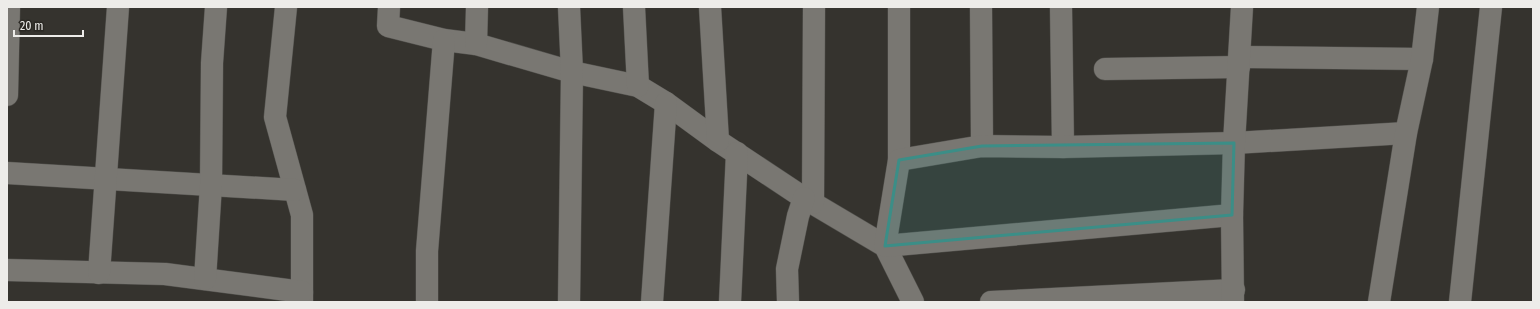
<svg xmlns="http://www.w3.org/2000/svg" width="1540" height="309" viewBox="0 0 1540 309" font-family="'Fira Sans Condensed',sans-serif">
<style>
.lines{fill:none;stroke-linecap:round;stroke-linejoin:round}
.minor-casing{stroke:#52514d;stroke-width:23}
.minor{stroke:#797772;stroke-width:22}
.marked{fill:#3b8e87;fill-opacity:0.2;stroke:#3b8e87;stroke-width:3;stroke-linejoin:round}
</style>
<rect width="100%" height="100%" fill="#35332e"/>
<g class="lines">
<defs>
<g id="minor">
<path d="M286,7l-11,110 27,98v87"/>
<path d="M389,7l-1,19 56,14 32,4 96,28 66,14 28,17 52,38 86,57 81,48 28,56"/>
<path d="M634,7l4,79"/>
<path d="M710,7l8,134"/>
<path d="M899,7v153l-14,86 347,-31"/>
<path d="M981,7l1,139"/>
<path d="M1061,7l2,140"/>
<path d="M476,44l1,-37"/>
<path d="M1240,57l182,2"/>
<path d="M1105,69l134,-2"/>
<path d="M7,95l2,-88"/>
<path d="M899,160l83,-14 81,1 171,-4 172,-10"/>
<path d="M7,173l288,17"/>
<path d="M813,203l1,-196"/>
<path d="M7,270l158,4 137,18"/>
<path d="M99,273l19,-266"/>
<path d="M205,279l6,-94 1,-122 4,-56"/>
<path d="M427,302v-51l17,-211"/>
<path d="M569,302l3,-230 -3,-65"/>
<path d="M652,302l14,-199"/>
<path d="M730,302l7,-149"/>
<path d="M788,302l-1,-33 11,-53 6,-18"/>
<path d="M991,302l243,-12"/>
<path d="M1233,302l-1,-87 2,-72 8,-136"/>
<path d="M1379,302l27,-169 16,-74 6,-52"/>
<path d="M1460,302l31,-295"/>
</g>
</defs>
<use href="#minor" class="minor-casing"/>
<use href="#minor" class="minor"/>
</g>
<path class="marked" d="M1234,143l-2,72 -347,31 14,-86 83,-14z"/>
<rect width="1540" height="309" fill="none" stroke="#edece9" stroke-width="16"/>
<path d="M14 30v6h69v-6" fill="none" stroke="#edece9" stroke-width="2"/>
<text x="20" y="30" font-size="12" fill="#edece9" stroke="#2b2924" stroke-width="3" paint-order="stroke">20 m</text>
</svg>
